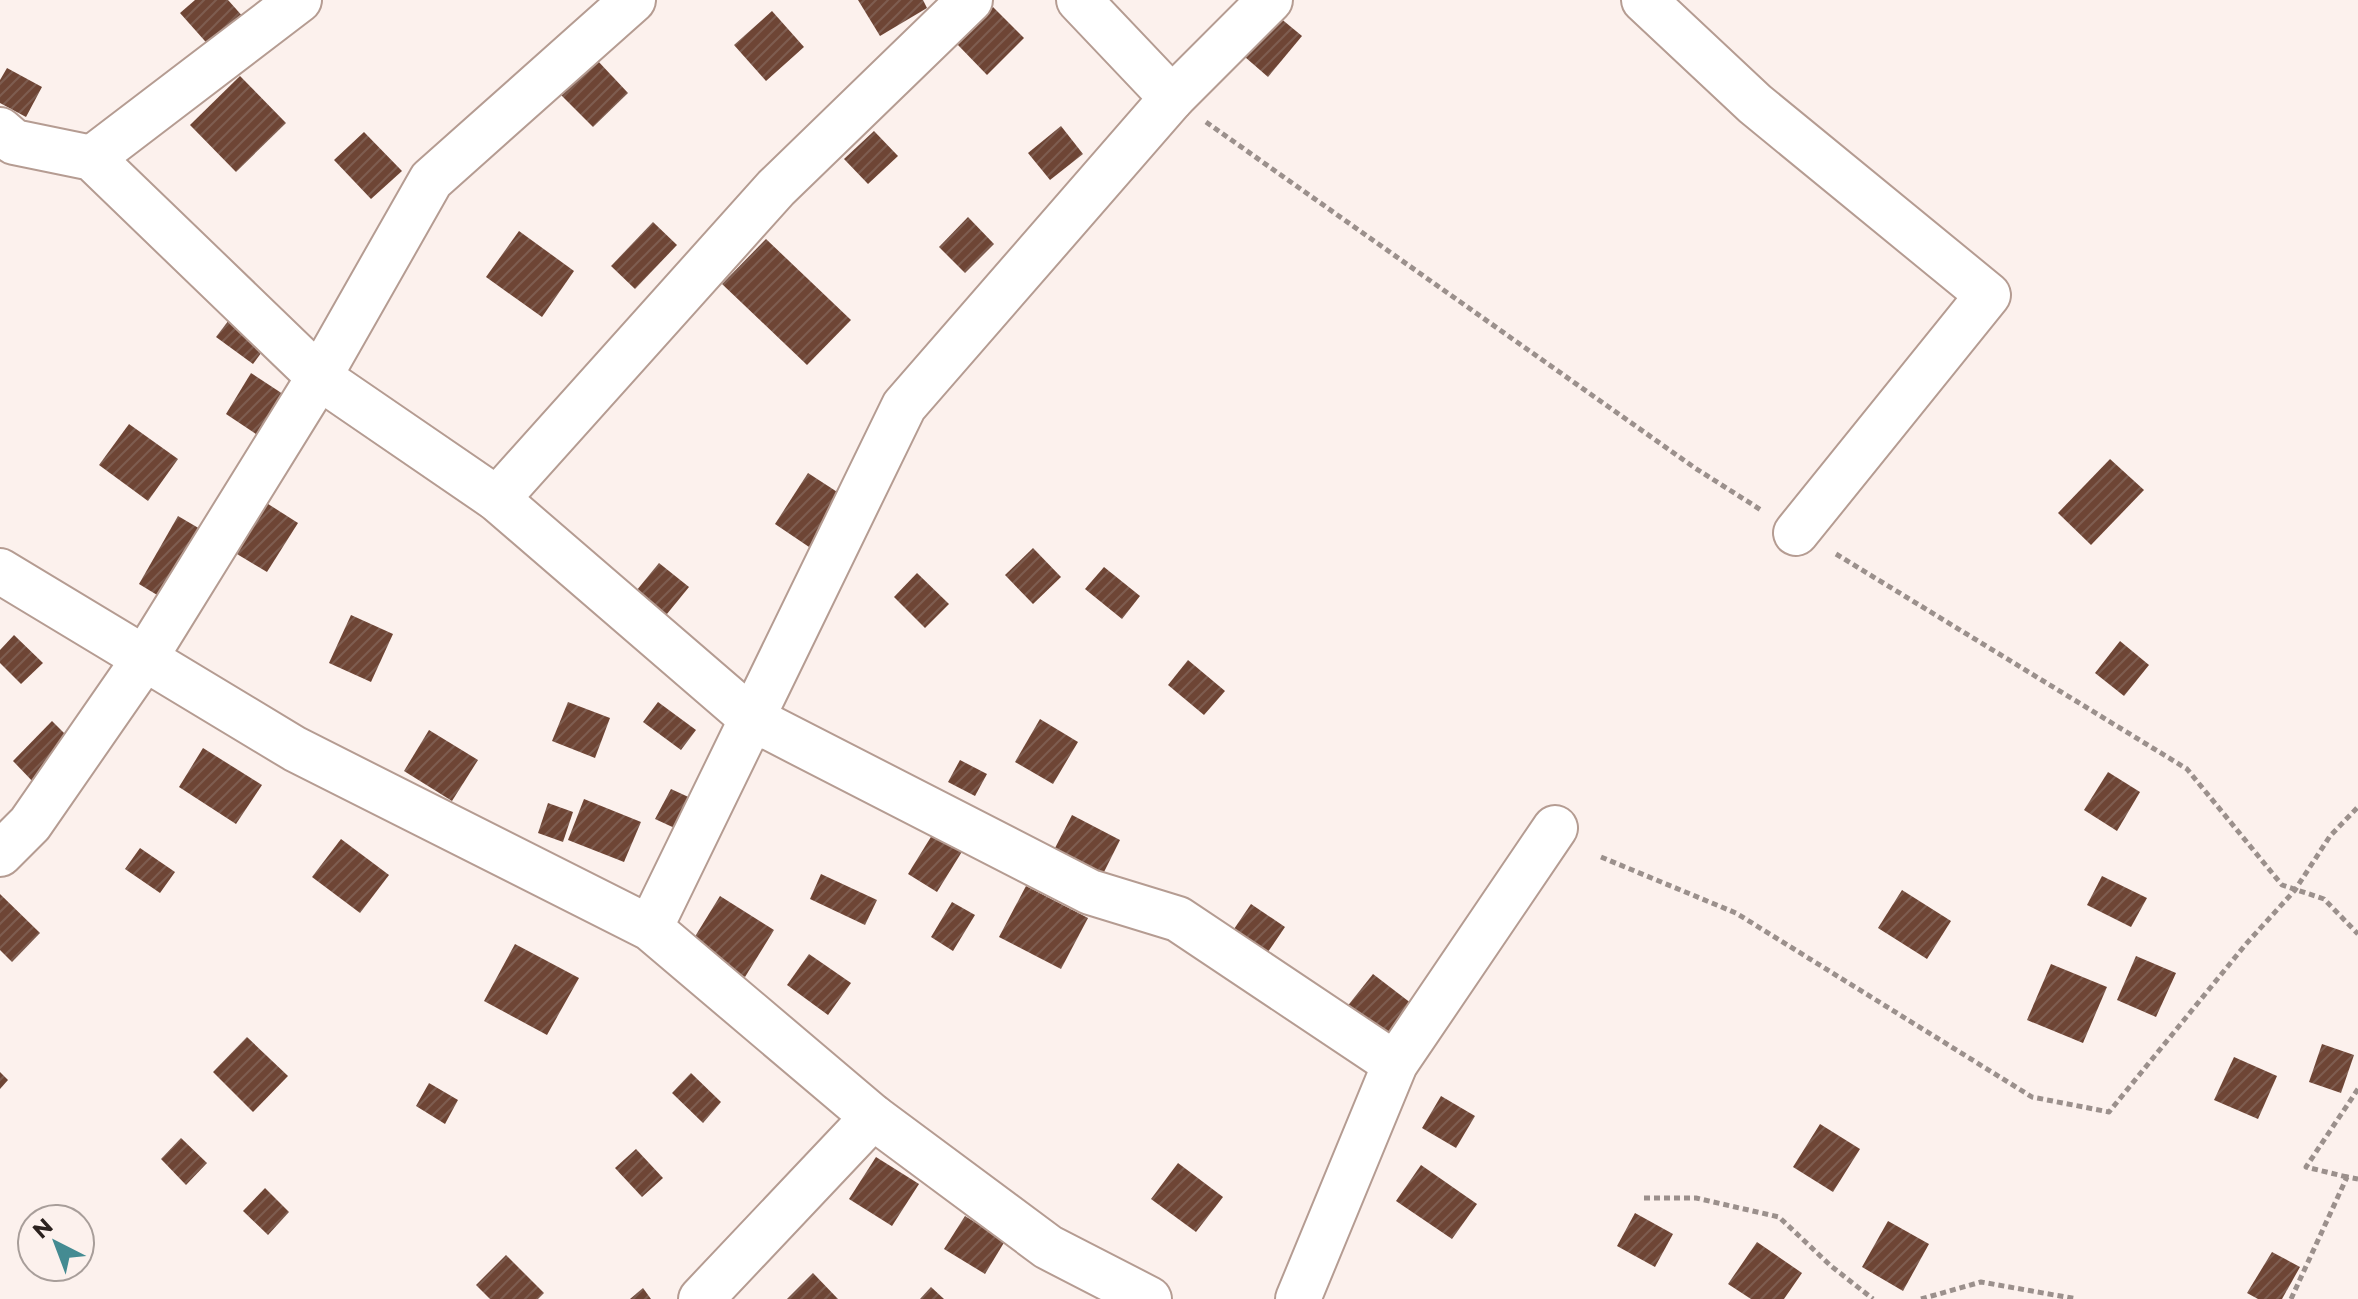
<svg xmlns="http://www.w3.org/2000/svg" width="2358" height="1299" viewBox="0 0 2358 1299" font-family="Montserrat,sans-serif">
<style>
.building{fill:url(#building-hatch)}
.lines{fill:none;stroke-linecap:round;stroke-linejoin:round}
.minor-casing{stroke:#b59c92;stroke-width:48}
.path{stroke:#9b908c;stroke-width:5;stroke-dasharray:6 4;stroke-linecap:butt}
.minor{stroke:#fff;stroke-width:44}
</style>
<defs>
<pattern id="building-hatch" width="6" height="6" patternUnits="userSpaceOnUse" patternTransform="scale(2)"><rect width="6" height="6" fill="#6e4535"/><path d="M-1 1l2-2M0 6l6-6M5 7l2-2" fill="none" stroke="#7e5d50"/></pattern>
</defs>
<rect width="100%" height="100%" fill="#fcf1ed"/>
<g class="building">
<path d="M195,0h33l17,19 -33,30 -32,-36z"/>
<path d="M858,0h65l4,8 -47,28z"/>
<path d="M993,7l31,31 -37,37 -31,-32z"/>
<path d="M772,11l32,36 -38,34 -32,-36z"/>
<path d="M1279,17l23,19 -34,41 -23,-20z"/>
<path d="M597,60l31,33 -35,34 -33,-33z"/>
<path d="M7,68l35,19 -16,30 -26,-14v-23z"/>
<path d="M240,76l46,47 -50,49 -46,-47z"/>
<path d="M1061,126l22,28 -33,26 -22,-27z"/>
<path d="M874,131l24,25 -30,28 -24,-25z"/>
<path d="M364,132l38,39 -31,28 -37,-39z"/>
<path d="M968,217l26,27 -29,29 -26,-26z"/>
<path d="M653,222l24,23 -42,44 -24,-23z"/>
<path d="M519,231l55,40 -32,46 -56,-40z"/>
<path d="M766,239l85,81 -44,45 -85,-81z"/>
<path d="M232,316l37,26 -16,22 -37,-27z"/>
<path d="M251,373l41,27 -27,40 -39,-26z"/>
<path d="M129,424l49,35 -30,42 -49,-36z"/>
<path d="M2110,459l34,31 -53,55 -33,-32z"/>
<path d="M808,473l40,26 -33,52 -40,-27z"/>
<path d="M254,495l44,28 -31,49 -45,-27z"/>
<path d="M178,516l29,17 -40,68 -28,-17z"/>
<path d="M1033,548l28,29 -28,27 -28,-29z"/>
<path d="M659,563l30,24 -27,33 -30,-24z"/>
<path d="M1104,567l36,29 -18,23 -37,-30z"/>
<path d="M917,573l32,31 -24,24 -31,-31z"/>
<path d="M351,615l42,19 -22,48 -42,-19z"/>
<path d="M14,635l29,28 -22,21 -21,-21v-13z"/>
<path d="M2120,641l29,24 -25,31 -29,-23z"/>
<path d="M1188,660l37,31 -21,24 -36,-30z"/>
<path d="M568,702l42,16 -15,40 -43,-17z"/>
<path d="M658,702l38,28 -15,20 -38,-28z"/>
<path d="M1040,719l38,23 -25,42 -38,-22z"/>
<path d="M52,721l24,24 -39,41 -24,-25z"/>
<path d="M429,730l49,30 -26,41 -48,-30z"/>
<path d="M203,748l59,37 -26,39 -57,-37z"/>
<path d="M960,760l27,14 -12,22 -27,-14z"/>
<path d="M2108,772l32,20 -23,39 -33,-21z"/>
<path d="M671,789l24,11 -16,30 -24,-11z"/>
<path d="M584,799l57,23 -17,40 -56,-22z"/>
<path d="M548,803l25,9 -10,30 -25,-9z"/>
<path d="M1072,815l48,25 -18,36 -48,-26z"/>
<path d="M934,832l29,18 -26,42 -29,-18z"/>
<path d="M341,839l48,36 -29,38 -48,-36z"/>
<path d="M140,848l35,24 -15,21 -35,-24z"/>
<path d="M821,874l56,26 -12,25 -55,-26z"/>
<path d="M2102,876l45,22 -16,29 -44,-22z"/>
<path d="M1026,886l62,32 -27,51 -62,-32z"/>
<path d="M1902,890l49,31 -24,38 -49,-31z"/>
<path d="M0,894l40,39 -28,29 -12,-12z"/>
<path d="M720,896l54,34 -29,47 -54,-34z"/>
<path d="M952,902l23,13 -22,36 -22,-14z"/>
<path d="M1251,904l34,23 -17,25 -34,-23z"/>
<path d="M515,944l64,34 -32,57 -63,-34z"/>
<path d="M809,954l42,29 -23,32 -41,-30z"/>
<path d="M2136,956l40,17 -20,44 -39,-17z"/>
<path d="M2051,964l56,23 -24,56 -56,-23z"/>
<path d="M1373,974l43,33 -30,38 -44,-32z"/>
<path d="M247,1037l41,39 -35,36 -40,-40z"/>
<path d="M2322,1044l32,11 -13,38 -32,-11z"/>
<path d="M2234,1057l43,19 -19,43 -44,-19z"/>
<path d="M0,1072l8,8 -8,9z"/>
<path d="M691,1073l30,29 -18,21 -31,-30z"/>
<path d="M429,1083l29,17 -13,24 -29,-18z"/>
<path d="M1441,1096l34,20 -19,32 -34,-20z"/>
<path d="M1820,1124l40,25 -27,43 -40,-25z"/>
<path d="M181,1138l26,25 -21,22 -25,-26z"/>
<path d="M636,1149l27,29 -21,19 -27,-29z"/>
<path d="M876,1157l43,27 -27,42 -43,-27z"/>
<path d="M1178,1163l45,34 -27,35 -45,-33z"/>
<path d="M1421,1165l56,39 -25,35 -56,-38z"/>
<path d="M265,1188l24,24 -21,23 -25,-24z"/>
<path d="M1635,1213l38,21 -18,33 -38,-21z"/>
<path d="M965,1216l40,25 -20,33 -41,-25z"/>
<path d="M1888,1221l41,23 -26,47 -41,-24z"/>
<path d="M1757,1242l45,31 -18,26h-33l-23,-15z"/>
<path d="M2272,1252l28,15 -18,32h-24l-11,-6z"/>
<path d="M506,1255l38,38 -6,6h-48l-14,-14z"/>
<path d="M813,1273l25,26h-51z"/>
<path d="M931,1287l13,12h-24z"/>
<path d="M643,1288l8,11h-21z"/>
</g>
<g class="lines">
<defs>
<g id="minor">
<path d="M1079,0l93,98"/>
<path d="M1644,0l111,104 233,191 -192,238"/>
<path d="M0,130l14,12 78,16 227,219 178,122 254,219 339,174 88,27 217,145"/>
<path d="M92,158l207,-158"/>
<path d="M497,499l279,-311 194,-188"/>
<path d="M0,571l295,178 355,179 223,189 175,130 101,52"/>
<path d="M0,854l30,-30 115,-166 174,-281 112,-197 202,-180"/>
<path d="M650,928l254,-522 268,-308 98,-98"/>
<path d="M701,1299l172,-182"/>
<path d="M1298,1299l97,-235 160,-236"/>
</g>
</defs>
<use href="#minor" class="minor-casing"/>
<g class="path">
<path d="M1206,122l489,346 66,42"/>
<path d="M1836,554l351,215 95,116 42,14 34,35"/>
<path d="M1601,857l135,56 296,184 77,15 137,-168 49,-54 35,-54 28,-29"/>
<path d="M2347,1177l-41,-10 52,-78"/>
<path d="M1644,1198h52l83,19 52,49 42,33"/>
<path d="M1921,1299l60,-17 96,17"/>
<path d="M2291,1299l56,-122 11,2"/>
</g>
<use href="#minor" class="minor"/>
</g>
<g transform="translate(56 1243) rotate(318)"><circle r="38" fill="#fcf1ed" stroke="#a89e9a" stroke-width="2"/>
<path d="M0-6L14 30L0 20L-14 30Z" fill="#448b92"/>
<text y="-12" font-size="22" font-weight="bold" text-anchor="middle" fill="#2b211e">N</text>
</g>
</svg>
